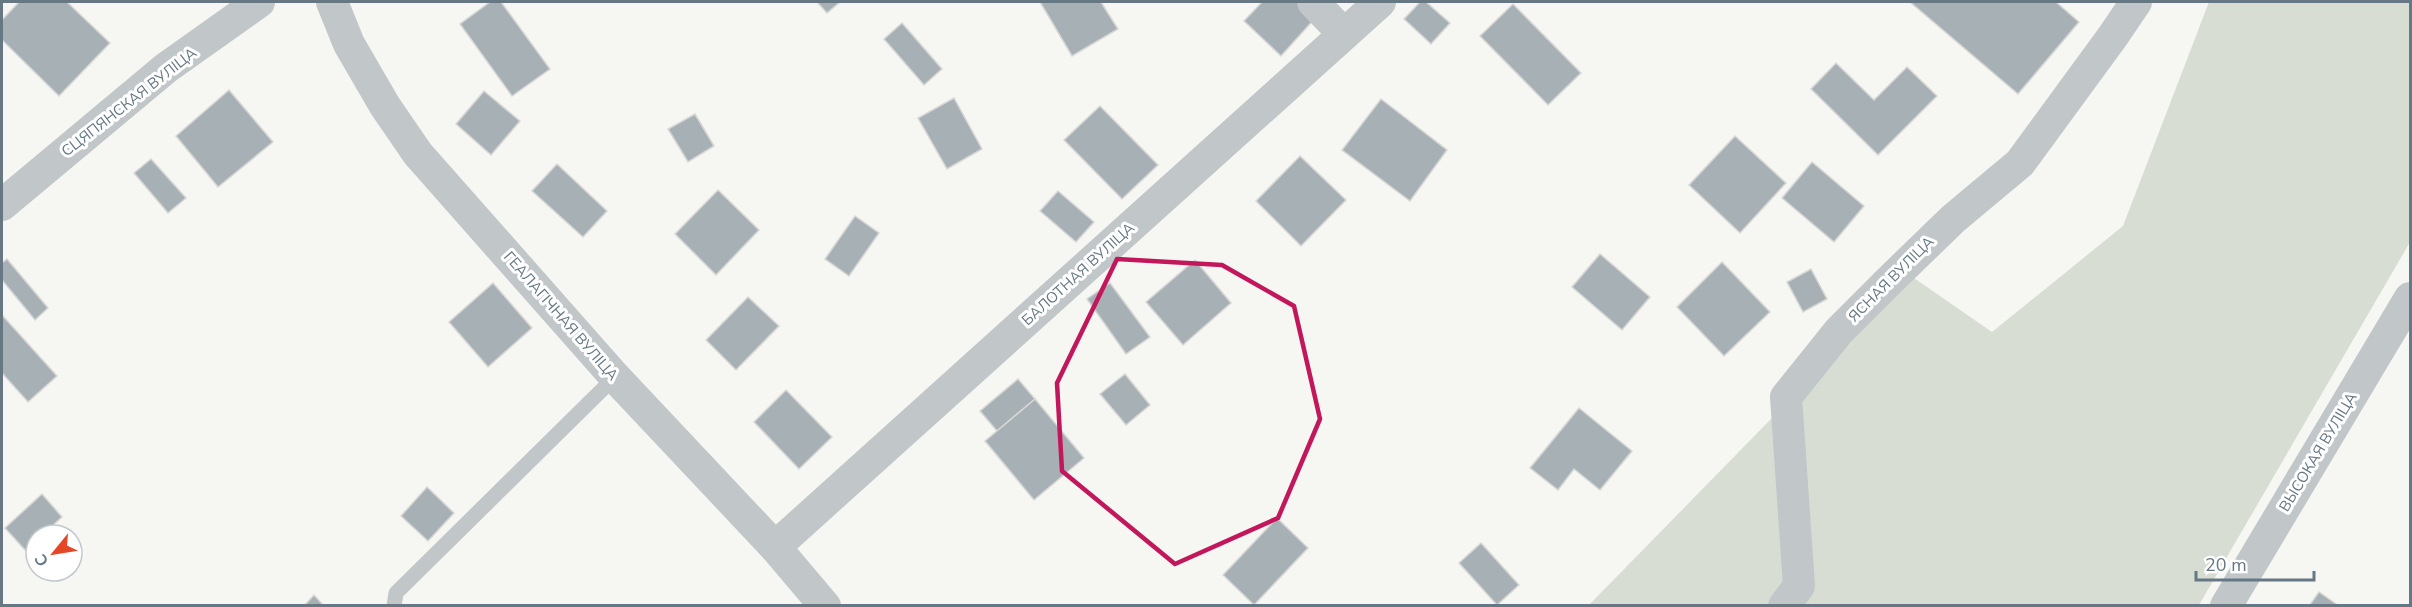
<svg xmlns="http://www.w3.org/2000/svg" width="2412" height="607" font-family="'Nunito Sans',sans-serif">
<style>
.green{fill:#d7ddd3}
.building{fill:#a7b1b5;stroke:#d7d7d5;stroke-width:1.5}
.lines{fill:none;stroke-linecap:round;stroke-linejoin:round}
.service{stroke:#c1c6c8;stroke-width:15}
.minor{stroke:#c1c6c8;stroke-width:32}
.marked{fill:none;stroke:#c2185b;stroke-width:4.5;stroke-linejoin:round}
.labels{text-anchor:middle;dominant-baseline:central;stroke-width:6;stroke-linejoin:round;paint-order:stroke}
.street-label{font-size:15px;fill:#657883;stroke:#fff}
</style>
<rect width="100%" height="100%" fill="#f6f6f2"/>
<path class="green" d="M2209 2H2410V242L2199 605 1588 606 1911 276 1992 332 2123 226Z"/>
<g class="building">
<path d="M19 2H67L110 43 59 96 2 40V20Z"/>
<path d="M490 2H501L550 69 512 96 460 24Z"/>
<path d="M817 2H840L827 13Z"/>
<path d="M1040 2H1101L1118 29 1072 56Z"/>
<path d="M1262 2H1304L1318 15 1281 56 1244 21Z"/>
<path d="M1420 2H1426L1450 23 1431 44 1404 19Z"/>
<path d="M1910 2H2056L2079 22 2018 94Z"/>
<path d="M1513 4 1581 73 1548 105 1480 36Z"/>
<path d="M902 23 942 69 924 85 884 39Z"/>
<path d="M1836 63 1874 100 1907 67 1937 96 1878 155 1811 89Z"/>
<path d="M229 90 273 142 218 187 176 136Z"/>
<path d="M484 91 520 121 491 155 456 124Z"/>
<path d="M954 98 982 149 947 169 918 118Z"/>
<path d="M1381 99 1447 150 1410 201 1342 150Z"/>
<path d="M1100 106 1158 165 1122 199 1064 140Z"/>
<path d="M695 114 714 146 688 162 668 129Z"/>
<path d="M1735 136 1786 183 1740 233 1689 185Z"/>
<path d="M1300 156 1346 200 1301 246 1256 201Z"/>
<path d="M151 159 186 198 168 213 134 173Z"/>
<path d="M1812 162 1864 206 1834 242 1782 198Z"/>
<path d="M557 164 607 211 583 237 532 191Z"/>
<path d="M718 190 759 230 716 275 675 234Z"/>
<path d="M1058 191 1094 222 1076 242 1040 211Z"/>
<path d="M855 216 879 233 849 276 825 259Z"/>
<path d="M1600 254 1650 297 1622 330 1572 287Z"/>
<path d="M7 259 48 308 35 320 2 280V263Z"/>
<path d="M1195 260 1231 303 1183 345 1146 302Z"/>
<path d="M1722 262 1770 312 1724 356 1677 307Z"/>
<path d="M1811 269 1827 299 1803 312 1787 282Z"/>
<path d="M493 283 532 328 488 367 449 322Z"/>
<path d="M1110 283 1150 337 1126 354 1087 299Z"/>
<path d="M748 297 779 326 736 370 706 340Z"/>
<path d="M2 315 57 376 28 402 2 373Z"/>
<path d="M1125 374 1150 405 1126 425 1100 394Z"/>
<path d="M1018 379 1035 399 997 431 980 411Z"/>
<path d="M786 390 832 437 799 469 754 422Z"/>
<path d="M1035 399 1084 458 1034 500 985 441Z"/>
<path d="M1579 408 1632 451 1600 490 1574 469 1558 490 1530 468Z"/>
<path d="M427 487 454 513 428 541 401 516Z"/>
<path d="M42 494 62 517 42 535H36V541L25 550 5 528Z"/>
<path d="M1277 518 1308 548 1254 605 1223 575Z"/>
<path d="M1481 543 1519 585 1497 605 1459 563Z"/>
<path d="M2319 592 2339 606H2309Z"/>
<path d="M314 595 324 606H304Z"/>
</g>
<g class="lines">
<path class="service" d="M394 606 396 593 615 377"/>
<g class="minor">
<path d="M332 2 349 44 385 106 418 154 615 377 775 547 825 606"/>
<path d="M1313 2 1344 34"/>
<path d="M2 205 166 68 259 2"/>
<path d="M775 547 1380 2"/>
<path d="M1784 606 1799 586 1786 397 1839 331 1888 282 1953 219 2020 163 2113 36 2136 2"/>
<path d="M2226 606 2410 298"/>
</g>
</g>
<path class="marked" d="M1117 259 1222 265 1294 306 1320 419 1278 518 1175 564 1062 471 1057 383Z"/>
<g class="labels">
<g class="street-label">
<text transform="translate(129 102) rotate(-38)">СЦЯПЯНСКАЯ ВУЛІЦА</text>
<text transform="translate(1078 274) rotate(-42)">БАЛОТНАЯ ВУЛІЦА</text>
<text transform="translate(1891 279) rotate(-45)">ЯСНАЯ ВУЛІЦА</text>
<text transform="translate(561 316) rotate(49)">ГЕАЛАГІЧНАЯ ВУЛІЦА</text>
<text transform="translate(2318 452) rotate(-59)">ВЫСОКАЯ ВУЛІЦА</text>
</g>
</g>
<rect width="2412" height="607" fill="none" stroke="#657883" stroke-width="6"/>
<g transform="translate(54 553) rotate(240)"><circle r="28" fill="#ffffff" stroke="#c1c9cd" stroke-width="1.5"/>
<path d="M0-4.5L10 22L0 15L-10 22Z" fill="#e34726"/>
<text y="-9" font-size="16" font-weight="bold" text-anchor="middle" fill="#657883">С</text>
</g>
<path d="M2196 571v9h118v-9" fill="none" stroke="#657883" stroke-width="3"/>
<text x="2205" y="571" font-size="18" fill="#657883" stroke="#ffffff" stroke-width="4.5" paint-order="stroke">20 m</text>
</svg>
